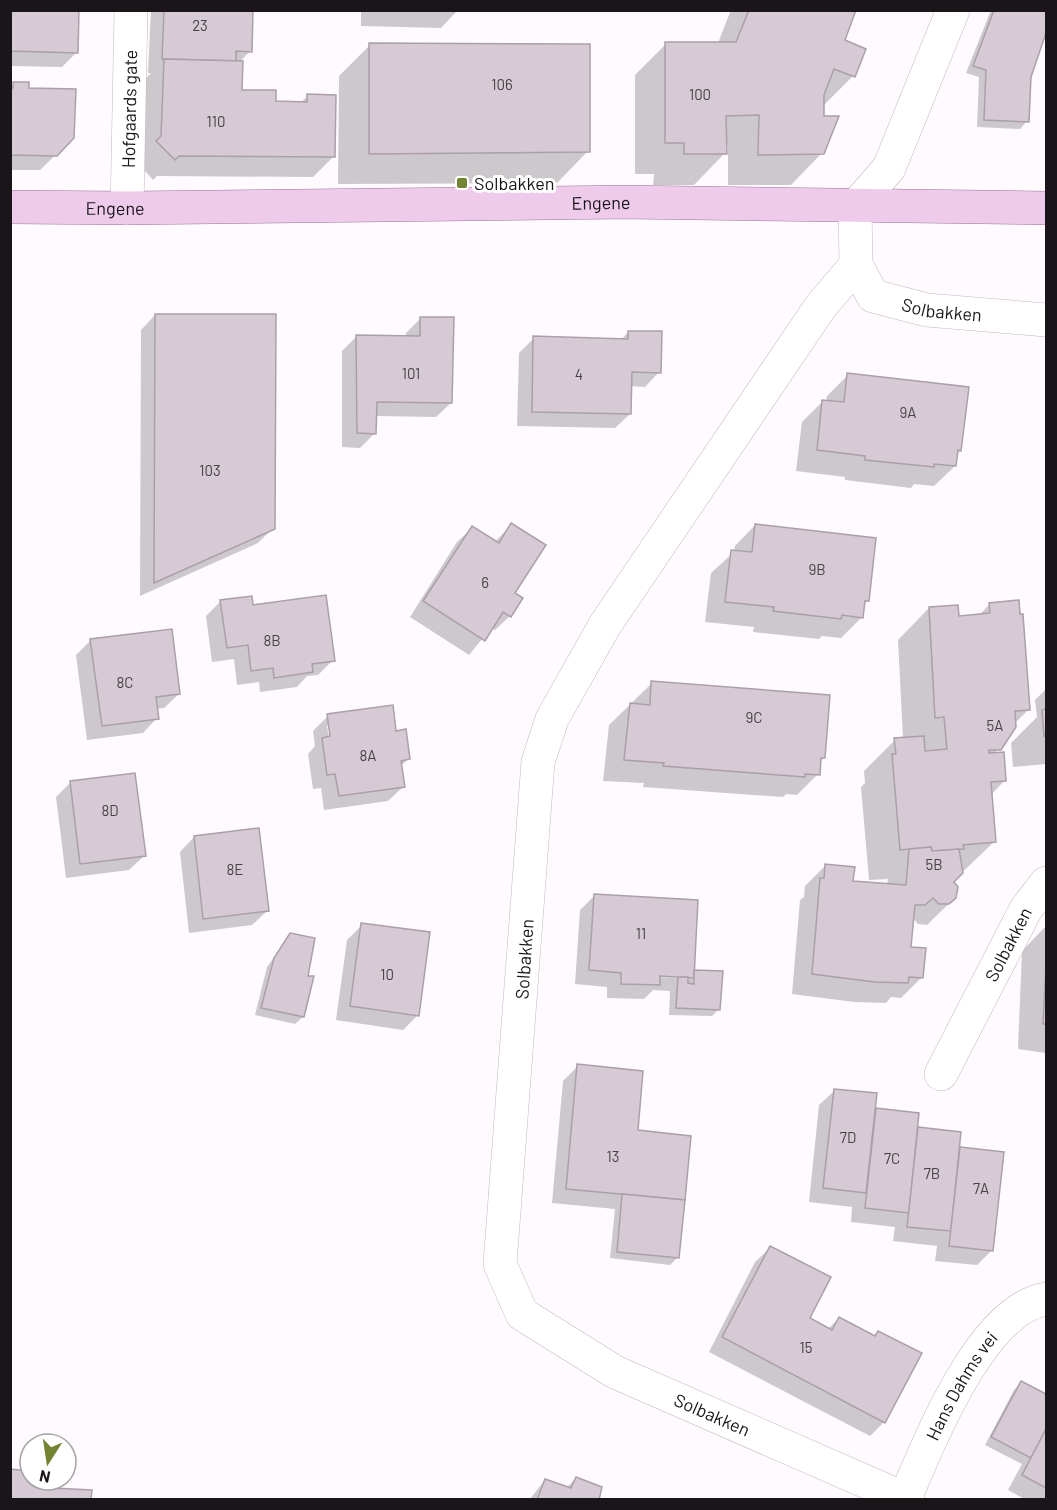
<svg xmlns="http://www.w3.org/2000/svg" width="1057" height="1510" font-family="Barlow,sans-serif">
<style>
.shadow{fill:#0003;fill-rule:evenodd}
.building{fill:#d6cad4;stroke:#aba0a9;stroke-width:1.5}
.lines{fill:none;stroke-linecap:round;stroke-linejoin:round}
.minor-casing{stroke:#c3b8c2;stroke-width:34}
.major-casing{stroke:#9c7598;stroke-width:34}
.minor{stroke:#fff;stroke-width:33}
.major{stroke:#eecbea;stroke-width:33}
.poi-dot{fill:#728434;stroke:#fff;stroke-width:2}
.labels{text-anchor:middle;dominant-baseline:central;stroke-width:6;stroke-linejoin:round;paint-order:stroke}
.number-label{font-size:15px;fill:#484248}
.street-label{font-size:18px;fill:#191519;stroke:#fff}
.poi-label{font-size:18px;fill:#191519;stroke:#fff;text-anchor:start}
</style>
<rect width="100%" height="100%" fill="#fffafe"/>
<g class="shadow">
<path d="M10 10 76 53 62 67 10 66Z"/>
<path d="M151 10H236L250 51 239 63 241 91 275 103H300L308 96 334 156 313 177 157 176 153 180 137 162 143 81 151 73H148Z"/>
<path d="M361 10H458L441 28 361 26Z"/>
<path d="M731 10H855L843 41 864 50 853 76 822 107V153L791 185H728V145L725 146V153L694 185H653L654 174H635V75L666 44 718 43Z"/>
<path d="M991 10H1046V29L1029 77 1027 121 1020 129 977 127 979 77 966 73Z"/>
<path d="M370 45 588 151 557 183 338 184 339 76Z"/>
<path d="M14 84 27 89 73 138 40 170H10V87Z"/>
<path d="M155 315 273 528 258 543 140 596 141 330Z"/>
<path d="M421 318 451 403 436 417 375 416V433L360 448 342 447V351L357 336 406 337V333Z"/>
<path d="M628 332 659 372 645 387 630 386V414L615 428 517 426 519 353 534 338 620 341Z"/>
<path d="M848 375 960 451 956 455 955 466 934 486 914 484 911 488 845 480V477L796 471 802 422 823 401H826L827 396Z"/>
<path d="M511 525 513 593 510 616 495 630 491 628 469 655 410 617 457 542 472 528 495 542Z"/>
<path d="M755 525 868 600 863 605 862 617 841 638 822 636 819 639 753 632 754 627 705 622 711 573 734 552 735 546Z"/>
<path d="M221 601 252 607 333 660 318 675 307 676 297 687 260 692 259 682 237 685 234 659 212 662 206 616Z"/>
<path d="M990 604 1029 709 1014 724 994 754 1004 781 991 795 994 842 952 882 955 898 933 919 927 925 918 924 913 918 910 948 922 977 901 998 891 997 886 1003 854 1002 792 994 800 900 804 897 805 886 826 865 852 882 887 885 888 879 869 880 861 787 865 783 864 771 895 740 903 739 898 640 929 608 958 617 978 616Z"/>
<path d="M91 640 179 694 164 708 156 709 157 718 143 733 87 740 76 655Z"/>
<path d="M652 683 824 758 819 762 818 774 797 795 786 794 783 797 643 787 644 783 603 781 609 725Z"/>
<path d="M1046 689V764L1013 767 1011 743 1037 717 1035 700Z"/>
<path d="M328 716 395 733 408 759 400 767 403 787 388 801 324 810 321 788 313 789 308 754 315 746 313 731ZM327 726H330V744Z"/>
<path d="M70 783 144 856 129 870 66 878 56 797Z"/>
<path d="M194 837 267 911 252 925 189 933 180 852Z"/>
<path d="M595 895 692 974 719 1009 712 1016 669 1015 670 991 653 990 644 999 607 998V987L575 984 580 910ZM653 974 681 975V978L653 977Z"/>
<path d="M362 925 418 1015 403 1030 336 1020 347 940Z"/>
<path d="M1046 926V1053L1018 1049 1022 951Z"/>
<path d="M291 934 306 977 303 1017 295 1024 255 1015 267 967Z"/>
<path d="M578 1066 636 1131 678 1257 670 1265 610 1258 615 1209 552 1203 563 1081Z"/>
<path d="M834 1091 874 1110 918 1115 916 1129 960 1133 958 1148 1002 1153 992 1250 977 1265 935 1261 937 1246 893 1241 895 1227 851 1222 852 1207 809 1202 819 1105Z"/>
<path d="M770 1248 808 1319 828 1329 839 1318 884 1422 870 1436 709 1352 755 1262Z"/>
<path d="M1021 1383 1046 1395V1500H1026L1008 1490 1022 1464 985 1445 1014 1390Z"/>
<path d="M576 1478 596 1500H529L545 1480 566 1488Z"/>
</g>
<g class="building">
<path d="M10 10H79L78 53 10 51Z"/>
<path d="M164 10 253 11 252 52 236 51V61L162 59Z"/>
<path d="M749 10H856L845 40 866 49 855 77 834 69 824 95V116H839L824 154 758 155 759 115 726 116 727 154H684V143H665V42H736Z"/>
<path d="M994 10H1046V33L1031 77 1029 122 984 120 986 70 973 66Z"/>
<path d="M369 43 590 44V152L369 154Z"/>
<path d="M164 59 243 61 242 90H276V101L307 102V94L336 95 335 157 179 156 175 160 156 141 161 136Z"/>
<path d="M13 82H29V88L76 89 74 138 57 156 10 155V88H13Z"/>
<path d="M155 314H276L275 529 154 583Z"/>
<path d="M420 317H454L452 403 377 402 376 434 357 433 356 335 420 336Z"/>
<path d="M628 331H662L661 373 632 372 631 414 532 412 533 336 628 339Z"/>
<path d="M847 373 969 387 961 451 958 450 956 466 934 464V467L865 460V456L817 450 822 400 844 402Z"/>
<path d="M511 523 546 545 515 593 523 598 511 617 503 612 485 641 423 601 472 526 499 543Z"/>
<path d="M755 524 876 538 869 601H865L863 618 842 615 841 619 773 611 774 607 725 602 731 550 752 552Z"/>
<path d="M326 595 335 661 312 664 313 672 274 678 273 668 251 671 248 645 227 648 220 600 252 596 253 605Z"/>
<path d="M1019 600 1020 614H1023L1030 710 1015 711 1016 727 1001 750H989V753L1004 752 1006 781 991 782 996 842 963 845 964 849 932 851 931 847 900 850 892 754H896L894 738 924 736 925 751 947 749 944 717 935 718 929 607 958 605 959 616 990 613 989 603Z"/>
<path d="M172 629 180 694 156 697 159 719 102 726 90 639Z"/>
<path d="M651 681 830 695 825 758H821L820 775 805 774V777L663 766 664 763 624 760 630 703 650 705Z"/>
<path d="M393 705 396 731 406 729 410 759 401 761 405 787 339 796 335 774 327 775 322 738 330 736 327 714Z"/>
<path d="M1046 709V736H1044L1042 710Z"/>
<path d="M135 773 146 856 80 864 70 781Z"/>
<path d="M259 828 269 911 203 919 194 836Z"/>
<path d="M931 847 932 851 959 849 963 873 954 882 958 887 956 898 949 904H939L933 898 925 905H915L911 947 926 948 923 978 909 977 908 983 875 982 812 974 820 878H824L825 864 855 867 853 881 906 885 909 849Z"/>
<path d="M594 894 698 900 694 978 660 976V985L621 984V973L589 970Z"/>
<path d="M361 923 430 932 419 1016 350 1006Z"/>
<path d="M290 933 315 938 308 976H314L304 1017 261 1008 274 958Z"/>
<path d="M1046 966V1024H1043Z"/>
<path d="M694 970 723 971 720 1010 676 1008 678 977H688V983L694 984Z"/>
<path d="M577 1064 643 1071 638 1130 691 1136 685 1200 566 1189Z"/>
<path d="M834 1089 877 1093 866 1193 823 1188Z"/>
<path d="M876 1108 919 1113 909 1213 865 1208Z"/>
<path d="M918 1127 961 1132 951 1231 907 1227Z"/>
<path d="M960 1147 1004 1152 993 1251 949 1246Z"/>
<path d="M622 1194 685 1200 679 1258 617 1252Z"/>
<path d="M770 1246 831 1277 810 1318 832 1330 839 1317 875 1336 878 1331 922 1353 885 1423 722 1337Z"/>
<path d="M1021 1381 1046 1394V1429L1031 1458 991 1437Z"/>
<path d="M1046 1429V1488L1022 1475Z"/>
<path d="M10 1469 30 1471V1480H53L52 1488 92 1490 91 1500H10Z"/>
<path d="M576 1477 602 1487 599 1500H537L545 1479 571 1488Z"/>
</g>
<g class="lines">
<defs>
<g id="minor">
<path id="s1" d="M953 10 889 168 855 207 856 265 873 296 927 310 1046 320"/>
<path id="s2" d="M127 208 131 10"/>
<path id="s3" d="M856 265 821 306 605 625 552 719 538 762 500 1264 522 1314 615 1372 908 1500"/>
<path id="s4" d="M941 1074 1026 909 1046 883"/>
<path id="s5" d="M905 1498C929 1443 981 1309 1046 1299"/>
</g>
<g id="major">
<path id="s6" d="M10 207 127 208 625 202 1046 208"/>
</g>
</defs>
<use href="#minor" class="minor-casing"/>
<use href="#major" class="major-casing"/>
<use href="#minor" class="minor"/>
<use href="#major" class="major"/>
</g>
<rect class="poi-dot" x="456" y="177" width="12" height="12" rx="3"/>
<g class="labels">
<g class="number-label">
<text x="200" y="25">23</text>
<text x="502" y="84">106</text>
<text x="700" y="94">100</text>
<text x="216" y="121">110</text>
<text x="411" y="373">101</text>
<text x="579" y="374">4</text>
<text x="908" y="412">9A</text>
<text x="210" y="470">103</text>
<text x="817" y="569">9B</text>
<text x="485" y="582">6</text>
<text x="272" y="640">8B</text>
<text x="125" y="682">8C</text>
<text x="754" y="717">9C</text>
<text x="995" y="725">5A</text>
<text x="368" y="755">8A</text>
<text x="110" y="810">8D</text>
<text x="934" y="864">5B</text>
<text x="235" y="869">8E</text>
<text x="641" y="933">11</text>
<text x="387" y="974">10</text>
<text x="848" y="1137">7D</text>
<text x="613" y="1156">13</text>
<text x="892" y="1158">7C</text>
<text x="932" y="1173">7B</text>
<text x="981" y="1188">7A</text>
<text x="806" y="1347">15</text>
</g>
<g class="street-label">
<text stroke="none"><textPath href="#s2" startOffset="99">Hofgaards gate</textPath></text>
<text stroke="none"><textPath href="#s6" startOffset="591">Engene</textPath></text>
<text stroke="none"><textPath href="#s6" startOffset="105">Engene</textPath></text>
<text stroke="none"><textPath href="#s1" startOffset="386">Solbakken</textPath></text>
<text stroke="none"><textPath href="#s4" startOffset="146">Solbakken</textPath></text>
<text transform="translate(524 959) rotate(-86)">Solbakken</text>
<text stroke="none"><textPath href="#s5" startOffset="126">Hans Dahms vei</textPath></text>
<text stroke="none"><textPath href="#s3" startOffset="1366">Solbakken</textPath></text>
</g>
<g class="poi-label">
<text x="474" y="183">Solbakken</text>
</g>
</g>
<rect width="1057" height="1510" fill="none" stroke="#191519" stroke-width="24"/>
<g transform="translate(48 1462) rotate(192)"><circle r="28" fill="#ffffff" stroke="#a3a1a3" stroke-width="1.5"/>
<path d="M0-4.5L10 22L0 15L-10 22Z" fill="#728434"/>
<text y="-9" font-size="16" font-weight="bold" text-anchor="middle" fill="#191519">N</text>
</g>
</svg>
